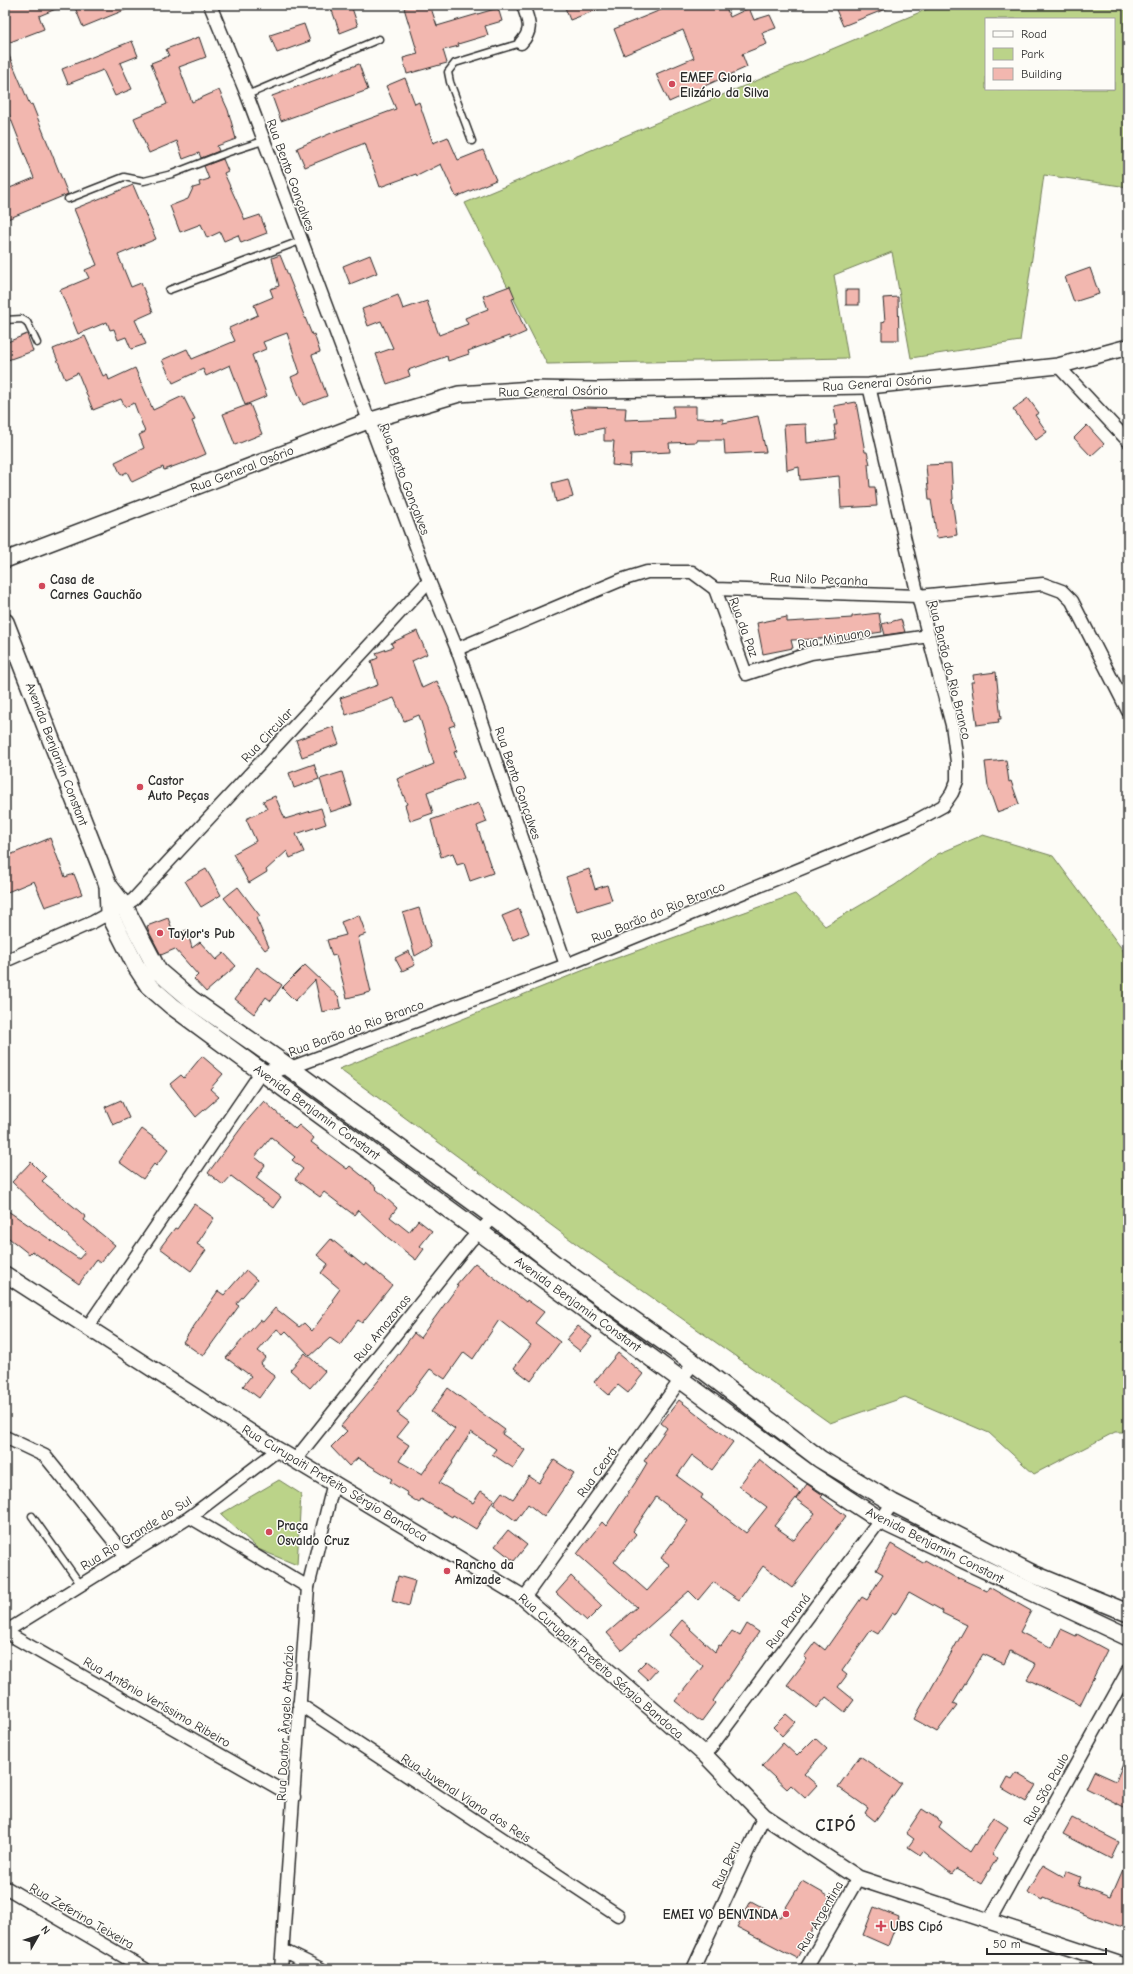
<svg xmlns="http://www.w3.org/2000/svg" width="1133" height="1974" font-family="'Comic Neue',sans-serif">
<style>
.green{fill:#bbd389;stroke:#737f5a;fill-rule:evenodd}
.building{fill:#f2b7af;stroke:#2b2b2b;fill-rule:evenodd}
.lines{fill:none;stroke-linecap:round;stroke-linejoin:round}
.service-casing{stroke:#2b2b2b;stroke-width:9}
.minor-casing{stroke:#2b2b2b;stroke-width:15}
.tertiary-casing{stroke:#2b2b2b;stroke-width:18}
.secondary-casing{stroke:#2b2b2b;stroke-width:20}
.service{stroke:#fdfcf7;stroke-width:6}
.minor{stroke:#fdfcf7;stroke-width:12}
.tertiary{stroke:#fdfcf7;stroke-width:15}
.secondary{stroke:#fdfcf7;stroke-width:17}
.poi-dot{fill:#d1495b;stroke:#fdfcf7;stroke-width:1.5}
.labels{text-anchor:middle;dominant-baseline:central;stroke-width:3;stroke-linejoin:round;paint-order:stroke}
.poi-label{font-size:13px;font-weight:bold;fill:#2b2b2b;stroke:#fdfcf7;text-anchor:start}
.street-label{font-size:13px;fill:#2b2b2b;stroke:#fdfcf7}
.district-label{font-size:17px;font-weight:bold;letter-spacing:1px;fill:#2b2b2b;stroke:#fdfcf7}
</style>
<rect width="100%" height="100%" fill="#fdfcf7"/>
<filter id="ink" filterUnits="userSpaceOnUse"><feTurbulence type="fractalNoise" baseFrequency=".025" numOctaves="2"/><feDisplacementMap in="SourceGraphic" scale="8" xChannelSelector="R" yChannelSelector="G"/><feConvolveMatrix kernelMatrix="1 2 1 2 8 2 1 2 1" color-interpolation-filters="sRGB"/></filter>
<g filter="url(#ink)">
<g class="green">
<path d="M937 5H1128V187L1044 175 1020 341 911 358 892 252 834 275 848 358 547 364 465 203ZM986 19H1114V89H986Z"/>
<path d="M983 835 1053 856 1128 957V1432H1115L1034 1474 989 1433 905 1397 830 1423 582 1248 339 1069 589 968 795 894 825 926 895 885 938 854Z"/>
<path d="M279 1480 301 1494 297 1565 258 1549 221 1514Z"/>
</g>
<g class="building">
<path d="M5 5H63V6L39 16 44 29 5 44Z"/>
<path d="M74 5H137L83 27Z"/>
<path d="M330 5H351L358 26 340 33Z"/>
<path d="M414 5H430L437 26 498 8 502 21 485 26 488 35 458 44 459 46 443 50 447 63 407 74 403 58 418 54 404 8Z"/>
<path d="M564 5H606L607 6 570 20Z"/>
<path d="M673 5H725L730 17 749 8 754 20 770 15 776 28 762 33 767 44 742 54 747 67 669 102 656 74 694 58 683 30 624 55 614 29Z"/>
<path d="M834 5H893V6L843 26Z"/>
<path d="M304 24 310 41 277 53 270 35Z"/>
<path d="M199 37 206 57 179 67 192 102 219 90 228 110 236 139 217 146 219 151 201 158 199 153 183 159 177 141 149 153 134 118 167 104 151 63 169 56 166 49Z"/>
<path d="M132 41 138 56 120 63 132 89 115 96 103 70 68 84 62 69Z"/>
<path d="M5 46 30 105 32 104 68 194 5 220V190L34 178 5 104Z"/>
<path d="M359 64 368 90 281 121 272 96Z"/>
<path d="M405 78 415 104 419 102 433 143 448 137 458 160 483 150 496 180 456 197 441 164 417 176 416 174 380 187 365 143 305 167 297 148 336 131 396 109 386 86Z"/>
<path d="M223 159 228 171 224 173 245 220 260 215 267 233 241 243 238 235 224 241 220 232 207 238 201 224 180 232 170 206 188 199 193 188 200 186 199 182 209 179 204 166Z"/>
<path d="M133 185 156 239 118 255 131 287 141 283 153 312 135 320 146 344 131 349 126 337 118 340 114 329 110 330 107 322 78 334 60 290 89 278 85 270 97 265 74 209Z"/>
<path d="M280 255 312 335 314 334 320 352 312 355 327 396 303 405 291 377 300 373 287 333 263 342 266 349 252 355 267 396 245 405 230 365 206 376 203 369 173 383 162 360 187 349 192 359 235 341 229 328 258 315 254 305 273 297 270 289 279 286 272 258Z"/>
<path d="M370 255 377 273 350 284 343 266Z"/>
<path d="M1090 268 1099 294 1074 302 1065 277Z"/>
<path d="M510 286 515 298 512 299 526 332 510 339 509 336 468 351 469 354 448 361 447 356 408 370 410 376 387 384 376 354 393 348 381 321 368 326 362 309 398 295 403 309 427 301 439 335 468 324 465 318 488 309 483 296Z"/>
<rect x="846" y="290" width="13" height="15"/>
<path d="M898 297 899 340H882V322L885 321 883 298Z"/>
<path d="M27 334 33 351 5 361V343Z"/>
<path d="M85 336 103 376 107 374 109 380 135 368 153 410 183 396 195 420 192 421 206 454 183 464V463L164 470 163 467 132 482 127 472 121 475 115 462 144 448 139 435 145 432 134 403 125 407 121 399 93 410 78 373 65 379 53 349Z"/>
<path d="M1028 398 1039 413 1035 415 1047 432 1036 440 1013 409Z"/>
<path d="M856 402 865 452H867L870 464H868L870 487H875L877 506 841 508 839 476 800 480 799 467 787 470 784 425 806 424 807 443 836 439 834 425H837L834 406Z"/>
<path d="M250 404 262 434 235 445 223 414Z"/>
<path d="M673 406H696V418L723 419V423L758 416 766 452 725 454 724 440H697V442L669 443 670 452 631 454 630 467 612 465 614 441H604V428L576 434 571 410 587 407 626 408 625 420 674 418Z"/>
<path d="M1087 425 1104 444 1091 456 1074 438Z"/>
<path d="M951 464 953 499H952L957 535 937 538 931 500H929L926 465Z"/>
<path d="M568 479 573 497 556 502 552 483Z"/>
<path d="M879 613 882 632 841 638 791 640 793 648 763 654 757 623 787 617V622L852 618V616Z"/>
<path d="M901 619 905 632 885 635 882 624Z"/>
<path d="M417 631 427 654 412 661 422 688 437 681 449 708 455 725 449 727 457 751 454 752 464 778 427 792 433 813 410 821 405 805 407 804 397 779 434 764 419 715 404 721 394 698 346 715 340 698 378 685 371 661 378 658 376 653 393 647 391 643Z"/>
<path d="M996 672 1001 719H998L999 722 977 725 971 682H974L973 675Z"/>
<path d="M333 727 339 744 302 757 296 740Z"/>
<path d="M1006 760 1009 782 1011 781 1019 804 997 812 988 786 985 762Z"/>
<path d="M314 764 319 779 294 788 289 773Z"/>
<path d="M342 772 352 805 330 812 320 779Z"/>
<path d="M275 796 285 819 321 808 326 824 296 834 304 852 290 858 287 851 266 870 267 872 249 883 233 854 256 841 246 819 267 809 263 801Z"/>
<path d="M479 803 487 822 477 826 493 873 470 881 464 863 457 865 453 853 441 857 431 820Z"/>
<path d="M50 838 65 877 74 874 82 894 45 907 34 881 5 893V857Z"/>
<path d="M206 869 221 895 201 907 185 881Z"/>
<path d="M589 869 595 889 607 885 612 900 577 911 566 877Z"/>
<path d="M238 887 260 916 256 918 269 947 265 950 224 898Z"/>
<path d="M419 908 431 947 415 956 403 913Z"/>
<path d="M519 909 529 933 513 940 502 916Z"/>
<path d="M359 915 366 934 358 937 371 992 347 998 336 955 332 956 327 940 346 935 341 922Z"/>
<path d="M168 918 174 934 187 930 192 948 200 942 216 960 224 953 236 966 206 992 194 979 198 975 175 949 161 955 149 932 147 926Z"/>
<path d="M409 951 415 965 402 971 395 958Z"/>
<path d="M305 965 339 997 341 1008 322 1012 315 980 295 1001 282 988Z"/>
<path d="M257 967 282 985 271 1001 266 997 254 1014 235 999Z"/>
<path d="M202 1056 223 1074 210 1089 219 1097 196 1117 170 1084 181 1075 184 1078Z"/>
<path d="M121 1100 129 1118 113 1125 105 1107Z"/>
<path d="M264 1101 295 1129 299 1125 314 1138 311 1142 347 1169 350 1166 376 1187 375 1188 397 1208 390 1217 409 1232 418 1220 432 1231 420 1246 424 1249 416 1260 386 1236 358 1210 354 1215 324 1192 320 1197 295 1179 303 1169 292 1160 295 1157 271 1137 255 1157 265 1165 256 1178 281 1197 273 1208 231 1176 223 1185 208 1173 244 1124Z"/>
<path d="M142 1129 169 1149 156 1166 154 1164 143 1179 119 1162Z"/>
<path d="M31 1162 46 1177 42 1181 73 1206 86 1217 84 1220 115 1245 100 1263 96 1260 79 1284 32 1251 29 1254 5 1235V1209L79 1259 85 1252 12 1182Z"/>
<path d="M194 1204 214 1218 197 1244 206 1250 191 1271 160 1248 175 1228 177 1229Z"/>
<path d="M331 1239 364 1266 366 1263 392 1285 362 1323 358 1320 340 1345 330 1338 310 1356 286 1331 283 1334 277 1329 258 1351 266 1357 260 1364 275 1376 259 1398 243 1386 251 1376 226 1358 260 1320 263 1322 275 1308 299 1327 304 1323 312 1331 334 1301 332 1300 340 1289 321 1273 328 1264 317 1255Z"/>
<path d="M475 1263 526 1302 527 1300 544 1312 535 1323 560 1342 531 1381 514 1368 531 1345 499 1320 473 1359 464 1352 445 1379 430 1369 397 1413 409 1422 397 1437 409 1445 399 1461 422 1474 455 1429 431 1412 448 1388 505 1430 502 1434 525 1450 513 1468 492 1454 496 1449 471 1432 452 1462 453 1463 439 1483 473 1503 481 1491 494 1499 476 1529 453 1515 452 1517 421 1499 419 1503 407 1495 408 1493 390 1482 392 1479 358 1458 349 1466 331 1447 347 1431 341 1426 383 1375 414 1333 420 1338 458 1286 456 1285Z"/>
<path d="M246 1270 257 1280 236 1304 239 1306 203 1356 183 1342 218 1291 224 1295Z"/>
<path d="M578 1326 592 1337 580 1351 566 1340Z"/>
<path d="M305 1353 325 1371 310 1388 290 1370Z"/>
<path d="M618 1353 643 1374 628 1393 618 1385 609 1395 594 1382Z"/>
<path d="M679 1400 733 1442 712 1470 692 1455 677 1476 703 1495 701 1498 746 1533 767 1507 739 1486 759 1459 800 1493 774 1526 794 1540 815 1513 796 1499 807 1484 823 1495 821 1497 846 1516 792 1588 763 1566 739 1600 713 1582 698 1600 689 1591 622 1650 607 1633 637 1607 577 1554 602 1522 606 1526 635 1483 647 1463 644 1461 667 1428 661 1423ZM656 1497 688 1521 661 1558 670 1565 647 1591 614 1562 636 1534 633 1531Z"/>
<path d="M554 1460 574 1473 544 1517 528 1504 516 1521 493 1504 502 1492 513 1499 529 1476 539 1483Z"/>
<path d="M508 1530 527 1545 514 1561 495 1546Z"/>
<path d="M891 1544 923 1563 925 1560 958 1579 959 1578 987 1591 989 1587 1031 1611 1020 1632 1052 1648 1061 1629 1076 1636 1077 1634 1107 1650 1080 1705 1027 1679 1036 1664 1010 1651 1004 1664 983 1654 953 1704 957 1706 937 1732 914 1719 967 1625 942 1613 943 1611 909 1592 895 1615 892 1613 878 1634 871 1630 842 1671 847 1675 838 1687 854 1700 845 1712 826 1697 817 1708 787 1685 807 1659 804 1657 815 1642 825 1650 862 1597 867 1600 883 1574 876 1570Z"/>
<path d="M398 1576 415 1581 409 1606 392 1601Z"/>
<path d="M571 1576 602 1606 587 1621 556 1593Z"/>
<path d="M682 1620 691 1628 690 1629 715 1652 719 1645 721 1646 732 1631 740 1636 747 1624 759 1632 713 1701 715 1703 701 1722 675 1701 703 1666 669 1635Z"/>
<path d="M646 1661 657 1670 648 1680 637 1670Z"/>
<path d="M786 1714 795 1722 782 1736 773 1727Z"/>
<path d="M815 1738 827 1749 804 1774 817 1785 805 1798 791 1785 787 1789 762 1766 783 1743 797 1756Z"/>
<path d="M1128 1752V1809L1086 1788 1094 1771 1116 1781Z"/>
<path d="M860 1756 899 1783H902L875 1821 865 1813 868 1808 838 1787Z"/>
<path d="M1016 1773 1036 1785 1026 1802 1002 1788 1008 1777 1012 1779Z"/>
<path d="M922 1809 942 1822 939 1827 970 1852 975 1844 976 1845 993 1817 1008 1827 992 1854 997 1858 981 1884 956 1869 952 1874 923 1851 920 1855 908 1847 914 1839 906 1833Z"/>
<path d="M1072 1818 1119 1842 1111 1859 1063 1834Z"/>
<path d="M1128 1858V1929L1096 1918V1919L1043 1898 1042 1900 1027 1892 1043 1865 1064 1877 1066 1871 1081 1877 1078 1885 1111 1897Z"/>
<path d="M802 1881 830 1897 797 1958 737 1927 751 1901 780 1917Z"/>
<path d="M874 1907 899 1917 888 1946 863 1935Z"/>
</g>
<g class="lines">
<defs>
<g id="service">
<path d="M247 95 379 39"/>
<path d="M472 141 450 82 448 72 455 63 521 43"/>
<path d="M68 199 124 177 144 181 172 174 226 153 263 141"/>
<path d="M169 290 300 241"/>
<path d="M5 320 22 319 27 322 37 343"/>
<path d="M32 1516 81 1585"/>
</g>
<g id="minor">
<path d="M210 5 247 95 429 581 457 649 566 965"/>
<path d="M521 43C534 29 528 21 523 5"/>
<path d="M1058 366 1128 441"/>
<path d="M715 589 746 674 811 653 929 636"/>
<path d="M457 649 621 580 647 572H692L715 589 918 596 1043 584 1062 591 1072 601 1128 711"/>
<path d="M5 961 93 922 133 900 429 581"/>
<path d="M87 1328 262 1071 290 1068 566 965 910 824 943 806 952 793 957 781V762L952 725 918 596 869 386"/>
<path d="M5 1437 45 1456 126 1556"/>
<path d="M295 1460 470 1241 494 1217"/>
<path d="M190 1517 308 1587"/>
<path d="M524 1598 681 1379 694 1363"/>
<path d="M5 1632 294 1797"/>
<path d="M5 1632 190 1517 278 1450"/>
<path d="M299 1704 618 1915"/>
<path d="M705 1755 893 1503"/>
<path d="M5 1887 145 1969"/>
<path d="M989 1921 1128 1671"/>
<path d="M284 1951 321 1969"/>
<path d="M281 1969 308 1587 334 1482"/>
<path d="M693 1969 764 1816"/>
<path d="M806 1969 858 1878"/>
</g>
<g id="tertiary">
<path d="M5 560 368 421 459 394 532 389 596 390 869 386 1058 366 1128 347"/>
<path d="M5 1274 278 1450 524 1598 705 1755 764 1816 858 1878 1128 1967"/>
</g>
<g id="secondary">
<path d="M5 622 108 885 124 906 158 971 192 1000 290 1068 494 1217 557 1266 694 1363 820 1459 893 1503 1033 1574 1128 1613"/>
<path d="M108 885 109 913 136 966 149 986 172 1006 808 1473 880 1520 1128 1637"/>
</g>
</defs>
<use href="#service" class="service-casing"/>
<use href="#minor" class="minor-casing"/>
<use href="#tertiary" class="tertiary-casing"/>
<use href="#secondary" class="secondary-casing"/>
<use href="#service" class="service"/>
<use href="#minor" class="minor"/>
<use href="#tertiary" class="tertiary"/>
<use href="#secondary" class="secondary"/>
</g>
</g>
<g class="poi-dot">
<circle cx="672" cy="84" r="4"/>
<circle cx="42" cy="586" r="4"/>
<circle cx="140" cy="787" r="4"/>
<circle cx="160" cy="933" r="4"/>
<circle cx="269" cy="1532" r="4"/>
<circle cx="447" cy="1571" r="4"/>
<circle cx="786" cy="1914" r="4"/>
<path d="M879 1920h4v4h4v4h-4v4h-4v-4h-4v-4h4z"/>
</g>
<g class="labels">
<g class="poi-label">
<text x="680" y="77">EMEF Gloria<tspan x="680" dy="15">Elizário da Silva</tspan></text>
<text x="50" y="579">Casa de<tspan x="50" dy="15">Carnes Gauchão</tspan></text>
<text x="148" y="780">Castor<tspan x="148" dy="15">Auto Peças</tspan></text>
<text x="168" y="933">Taylor's Pub</text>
<text x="277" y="1525">Praça<tspan x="277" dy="15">Osvaldo Cruz</tspan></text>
<text x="455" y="1564">Rancho da<tspan x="455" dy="15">Amizade</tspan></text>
<text x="778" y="1914" text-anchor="end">EMEI VO BENVINDA</text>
<text x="890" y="1926">UBS Cipó</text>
</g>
<g class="street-label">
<text transform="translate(291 175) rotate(70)">Rua Bento Gonçalves</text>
<text transform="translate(877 383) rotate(-4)">Rua General Osório</text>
<text transform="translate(553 391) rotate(-1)">Rua General Osório</text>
<text transform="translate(242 469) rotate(-21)">Rua General Osório</text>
<text transform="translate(405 479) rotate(69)">Rua Bento Gonçalves</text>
<text transform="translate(819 579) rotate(2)">Rua Nilo Peçanha</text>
<text transform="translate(744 627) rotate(70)">Rua da Paz</text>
<text transform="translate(834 638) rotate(-10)">Rua Minuano</text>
<text transform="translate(950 670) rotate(76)">Rua Barão do Rio Branco</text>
<text transform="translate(267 735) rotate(-47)">Rua Circular</text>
<text transform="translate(57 754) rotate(69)">Avenida Benjamin Constant</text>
<text transform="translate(518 783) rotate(71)">Rua Bento Gonçalves</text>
<text transform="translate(658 912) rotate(-22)">Rua Barão do Rio Branco</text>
<text transform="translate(356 1028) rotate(-20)">Rua Barão do Rio Branco</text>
<text transform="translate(317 1112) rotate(36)">Avenida Benjamin Constant</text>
<text transform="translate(578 1304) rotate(36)">Avenida Benjamin Constant</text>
<text transform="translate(382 1328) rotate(-51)">Rua Amazonas</text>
<text transform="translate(597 1472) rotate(-54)">Rua Ceará</text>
<text transform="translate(335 1483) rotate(31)">Rua Curupaiti Prefeito Sérgio Bandoca</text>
<text transform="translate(136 1533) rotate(-32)">Rua Rio Grande do Sul</text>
<text transform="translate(935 1545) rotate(27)">Avenida Benjamin Constant</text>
<text transform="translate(788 1621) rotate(-53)">Rua Paraná</text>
<text transform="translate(601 1666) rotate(41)">Rua Curupaiti Prefeito Sérgio Bandoca</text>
<text transform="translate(157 1702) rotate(30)">Rua Antônio Veríssimo Ribeiro</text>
<text transform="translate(285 1723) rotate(-87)">Rua Doutor Ângelo Atanázio</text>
<text transform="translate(1046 1789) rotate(-61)">Rua São Paulo</text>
<text transform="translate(466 1798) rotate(33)">Rua Juvenal Viana dos Reis</text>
<text transform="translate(726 1865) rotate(-65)">Rua Peru</text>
<text transform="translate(82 1916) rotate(30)">Rua Zeferino Teixeira</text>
<text transform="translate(820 1916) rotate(-60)">Rua Argentina</text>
</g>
<g class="district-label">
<text x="836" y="1825">CIPÓ</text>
</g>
</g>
<rect width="1133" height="1974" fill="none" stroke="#fdfcf7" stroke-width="20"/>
<rect x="10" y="10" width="1113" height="1954" fill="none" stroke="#2b2b2b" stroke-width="1.5" filter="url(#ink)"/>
<rect x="985" y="18" width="130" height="72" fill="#fdfcf7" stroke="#a9a8a5"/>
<rect x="993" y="31" width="20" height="6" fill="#fdfcf7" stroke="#a9a8a5"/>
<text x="1021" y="38" font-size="12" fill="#2b2b2b">Road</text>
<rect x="993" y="48" width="20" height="12" fill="#bbd389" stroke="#a9a8a5"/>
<text x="1021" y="58" font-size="12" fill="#2b2b2b">Park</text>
<rect x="993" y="68" width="20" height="12" fill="#f2b7af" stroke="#a9a8a5"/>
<text x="1021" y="78" font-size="12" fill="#2b2b2b">Building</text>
<g transform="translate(38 1936) rotate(51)" stroke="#fdfcf7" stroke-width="3" paint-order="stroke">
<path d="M0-3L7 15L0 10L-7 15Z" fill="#2b2b2b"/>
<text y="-6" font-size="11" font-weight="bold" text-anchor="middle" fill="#2b2b2b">N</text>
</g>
<path d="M987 1948v6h119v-6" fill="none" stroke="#2b2b2b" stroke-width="2"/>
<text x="993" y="1948" font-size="12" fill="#2b2b2b" stroke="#fdfcf7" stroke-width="3" paint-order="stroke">50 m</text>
</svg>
